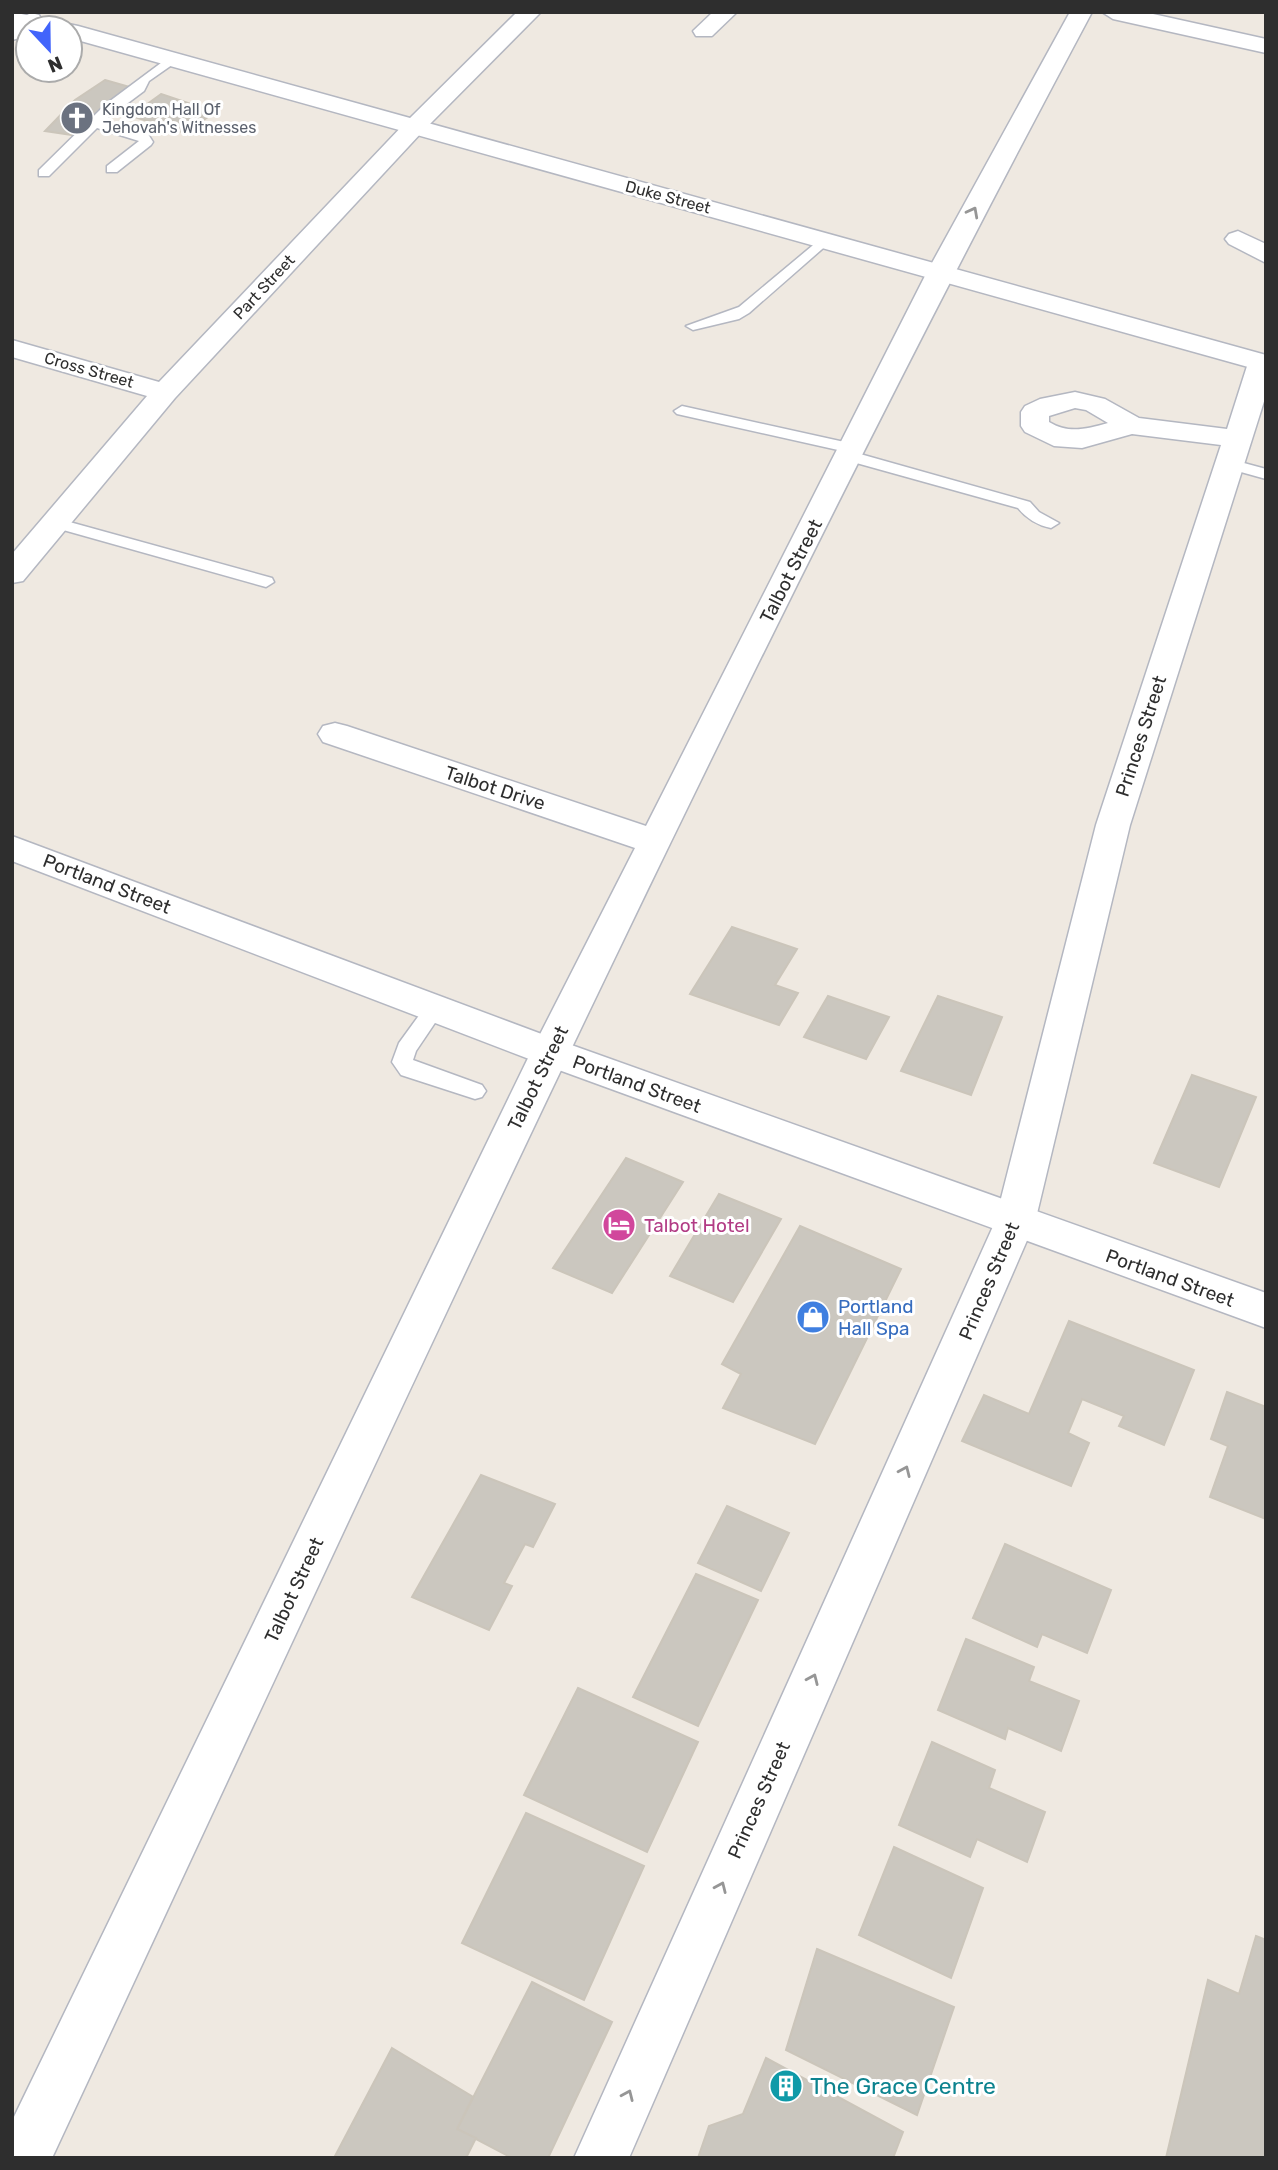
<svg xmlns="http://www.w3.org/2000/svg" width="1278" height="2170" font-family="Rubik,sans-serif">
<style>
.building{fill:#cbc7bf;stroke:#cbc5ba;stroke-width:2}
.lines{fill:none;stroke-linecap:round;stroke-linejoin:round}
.lane-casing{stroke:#b4b7c1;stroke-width:3}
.street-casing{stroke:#b4b7c1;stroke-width:3}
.secondary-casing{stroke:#b4b7c1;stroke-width:3}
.lane{fill:#fff;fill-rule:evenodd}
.street{fill:#fff;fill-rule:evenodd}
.secondary{fill:#fff;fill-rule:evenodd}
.oneway{stroke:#969696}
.labels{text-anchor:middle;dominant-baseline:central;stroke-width:6;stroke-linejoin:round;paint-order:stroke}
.far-worship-label{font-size:16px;fill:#5b616d;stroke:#fff;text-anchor:start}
.far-street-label{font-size:16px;fill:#2e2e2e;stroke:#fff}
.street-label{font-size:19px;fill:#2e2e2e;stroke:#fff}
.hotel-label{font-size:19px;fill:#b23c85;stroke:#fff;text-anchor:start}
.shop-label{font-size:19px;fill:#366cbe;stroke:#fff;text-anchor:start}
.near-culture-label{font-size:23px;fill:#0d838f;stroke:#fff;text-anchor:start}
</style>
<rect width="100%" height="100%" fill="#efe9e1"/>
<g class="building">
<path d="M105 80 133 88 78 136 45 131 75 100Z"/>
<path d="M161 94 215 112 185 133 131 116Z"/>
<path d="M732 927 797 949 775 985 798 993 779 1025 690 994Z"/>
<path d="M828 996 889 1017 866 1059 804 1037Z"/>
<path d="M938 996 1002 1017 971 1095 901 1071Z"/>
<path d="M1192 1075 1256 1097 1219 1187 1154 1163Z"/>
<path d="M626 1158 683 1182 612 1293 553 1268Z"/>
<path d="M719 1194 781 1219 733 1302 670 1276Z"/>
<path d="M800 1226 901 1269 815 1444 723 1408 741 1374 722 1364Z"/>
<path d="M1069 1321 1194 1370 1164 1445 1119 1426 1124 1416 1082 1399 1068 1433 1089 1443 1071 1486 962 1441 984 1395 1029 1414Z"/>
<path d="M1227 1392 1266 1407V1519L1210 1497 1228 1446 1211 1439Z"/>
<path d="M481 1475 555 1504 533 1547 525 1544 504 1583 512 1586 489 1630 412 1597Z"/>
<path d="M727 1506 789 1533 761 1591 698 1563Z"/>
<path d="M1005 1544 1111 1590 1087 1653 1042 1634 1037 1647 973 1618Z"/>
<path d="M696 1574 758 1600 698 1726 633 1697Z"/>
<path d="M966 1639 1034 1667 1029 1681 1079 1701 1061 1751 1008 1728 1005 1739 938 1710Z"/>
<path d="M578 1688 698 1742 647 1852 524 1795Z"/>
<path d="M932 1742 995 1770 989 1788 1045 1812 1027 1862 977 1839 970 1857 899 1825Z"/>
<path d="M526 1813 644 1866 584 2000 462 1943Z"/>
<path d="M894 1847 983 1888 951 1978 859 1935Z"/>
<path d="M1256 1936 1266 1940V2158H1166L1208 1980 1239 1994Z"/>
<path d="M817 1949 954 2007 917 2115 786 2050Z"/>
<path d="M532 1982 612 2022 548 2158H512L457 2129Z"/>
<path d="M392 2048 473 2097 457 2129 476 2138 466 2158H334Z"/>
<path d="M766 2058 903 2132 893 2158H698L709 2126 743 2114Z"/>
</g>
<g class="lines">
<defs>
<g id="lane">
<path d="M169 57 179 60 149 81 144 91 104 121 148 134 153 142 151 145 117 172H107V166L139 141 97 128 49 176H39V170L106 104Z"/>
<path d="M824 236 829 237V243L749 313 739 319 693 330 686 326 739 307Z"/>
<path d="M682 406 858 445 860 448 853 452 1030 502 1039 512 1059 523 1051 528C1037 525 1027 519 1018 508L842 459 840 456 847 452 677 414 674 411Z"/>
<path d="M1229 459 1266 469V479L1223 467 1221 464Z"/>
<path d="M55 518 272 578 274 582 266 587 49 526 47 523Z"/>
<path d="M435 1000 442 1003 445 1008 416 1051 413 1060 482 1085 486 1091 482 1097 475 1099 401 1075 392 1062 399 1043 428 1003Z"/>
</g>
<g id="street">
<path d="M517 12H541L422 132 175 398 23 581 12 583V554L147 396 12 357V340L159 382 406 122Z"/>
<path d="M713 12H737L712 36H696L693 31Z"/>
<path d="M1070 12H1092C717 713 388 1438 52 2158H12V2121L531 1052 635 848 323 742 318 734 323 726 335 723 347 726 646 826 927 272Z"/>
<path d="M1102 12H1144L1266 39V53L1113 19Z"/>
<path d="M31 13 39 15 42 20 34 28H28V32L20 38 12 40V23Z"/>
<path d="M1238 231 1266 244V263L1229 244 1225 239 1229 234Z"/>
<path d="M1262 355 1266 356V395L1130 825 1035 1222 629 2158H574L995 1222 1096 825 1221 445 1132 434 1082 448 1054 446 1025 432 1021 426V412L1025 406 1040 399 1075 392 1105 399 1139 418 1227 429 1248 363 1252 357ZM1075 408 1086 410 1108 423C1086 429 1069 434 1049 422V416Z"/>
</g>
<g id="secondary">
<path d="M12 12 78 26 1266 355V372L70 38V28H32L12 23Z"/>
<path d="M12 836 563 1042 1266 1293V1328L537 1062 12 861Z"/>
</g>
</defs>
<use href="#lane" class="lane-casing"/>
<use href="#street" class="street-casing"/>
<use href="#secondary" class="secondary-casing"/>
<use href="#lane" class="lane"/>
<use href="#street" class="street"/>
<use href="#secondary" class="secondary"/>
</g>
<defs><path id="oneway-chevron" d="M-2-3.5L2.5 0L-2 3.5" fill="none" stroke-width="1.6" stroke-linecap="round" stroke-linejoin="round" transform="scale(1.75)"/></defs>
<g class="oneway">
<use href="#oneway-chevron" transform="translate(973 212) rotate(-62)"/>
<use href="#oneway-chevron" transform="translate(905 1471) rotate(-66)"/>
<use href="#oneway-chevron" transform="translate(813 1679) rotate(-66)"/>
<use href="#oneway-chevron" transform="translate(721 1887) rotate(-66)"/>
<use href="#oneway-chevron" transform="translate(628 2095) rotate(-66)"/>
</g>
<defs>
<symbol id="church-disc" viewBox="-11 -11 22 22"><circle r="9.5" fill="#6b7280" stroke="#fff"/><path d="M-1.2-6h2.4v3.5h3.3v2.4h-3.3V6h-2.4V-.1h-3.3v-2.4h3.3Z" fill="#fff"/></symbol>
<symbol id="hotel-disc" viewBox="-11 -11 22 22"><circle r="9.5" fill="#d1479c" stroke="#fff"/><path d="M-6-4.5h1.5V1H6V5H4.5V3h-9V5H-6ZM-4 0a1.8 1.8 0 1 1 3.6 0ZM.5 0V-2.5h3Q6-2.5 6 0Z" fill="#fff"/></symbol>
<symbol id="shop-disc" viewBox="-11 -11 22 22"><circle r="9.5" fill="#3f7fe0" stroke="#fff"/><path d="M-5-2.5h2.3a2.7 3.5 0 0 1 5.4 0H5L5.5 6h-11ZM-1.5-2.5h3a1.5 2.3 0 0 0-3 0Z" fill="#fff"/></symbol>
<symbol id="building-disc" viewBox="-11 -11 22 22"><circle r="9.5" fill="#0f9aa8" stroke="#fff"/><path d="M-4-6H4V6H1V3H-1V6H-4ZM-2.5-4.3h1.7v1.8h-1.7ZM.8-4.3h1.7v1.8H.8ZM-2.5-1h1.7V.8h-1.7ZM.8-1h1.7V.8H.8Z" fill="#fff"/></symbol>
</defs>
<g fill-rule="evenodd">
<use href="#church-disc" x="58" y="99" width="38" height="38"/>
<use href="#hotel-disc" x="600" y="1206" width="38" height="38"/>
<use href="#shop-disc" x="794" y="1298" width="38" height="38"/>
<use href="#building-disc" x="767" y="2067" width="38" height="38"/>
</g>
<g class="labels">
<g class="far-worship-label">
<text x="102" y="109">Kingdom Hall Of<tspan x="102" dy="18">Jehovah's Witnesses</tspan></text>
</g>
<g class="far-street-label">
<text transform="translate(668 197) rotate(15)">Duke Street</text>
<text transform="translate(264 287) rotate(-47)">Part Street</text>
<text transform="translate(89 370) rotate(16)">Cross Street</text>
</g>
<g class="street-label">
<text transform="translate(791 571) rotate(-63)">Talbot Street</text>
<text transform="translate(1141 736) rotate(-72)">Princes Street</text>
<text transform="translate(495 788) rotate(18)">Talbot Drive</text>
<text transform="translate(107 884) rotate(21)">Portland Street</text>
<text transform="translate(538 1078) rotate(-64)">Talbot Street</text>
<text transform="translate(637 1084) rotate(20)">Portland Street</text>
<text transform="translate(1170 1278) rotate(20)">Portland Street</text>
<text transform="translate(989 1281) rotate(-67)">Princes Street</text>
<text transform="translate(294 1590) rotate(-65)">Talbot Street</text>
<text transform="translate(759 1800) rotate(-66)">Princes Street</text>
</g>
<g class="hotel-label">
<text x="644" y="1225">Talbot Hotel</text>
</g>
<g class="shop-label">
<text x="838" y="1306">Portland<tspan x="838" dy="22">Hall Spa</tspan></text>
</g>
<g class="near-culture-label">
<text x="810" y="2086">The Grace Centre</text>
</g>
</g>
<rect width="1278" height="2170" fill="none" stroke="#2e2e2e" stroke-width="28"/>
<g transform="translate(49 49) rotate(158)"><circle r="33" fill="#ffffff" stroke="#ababab" stroke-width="2"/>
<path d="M0-5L12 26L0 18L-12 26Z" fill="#4264fb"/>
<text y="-10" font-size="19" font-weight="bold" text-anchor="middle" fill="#2e2e2e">N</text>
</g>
</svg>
